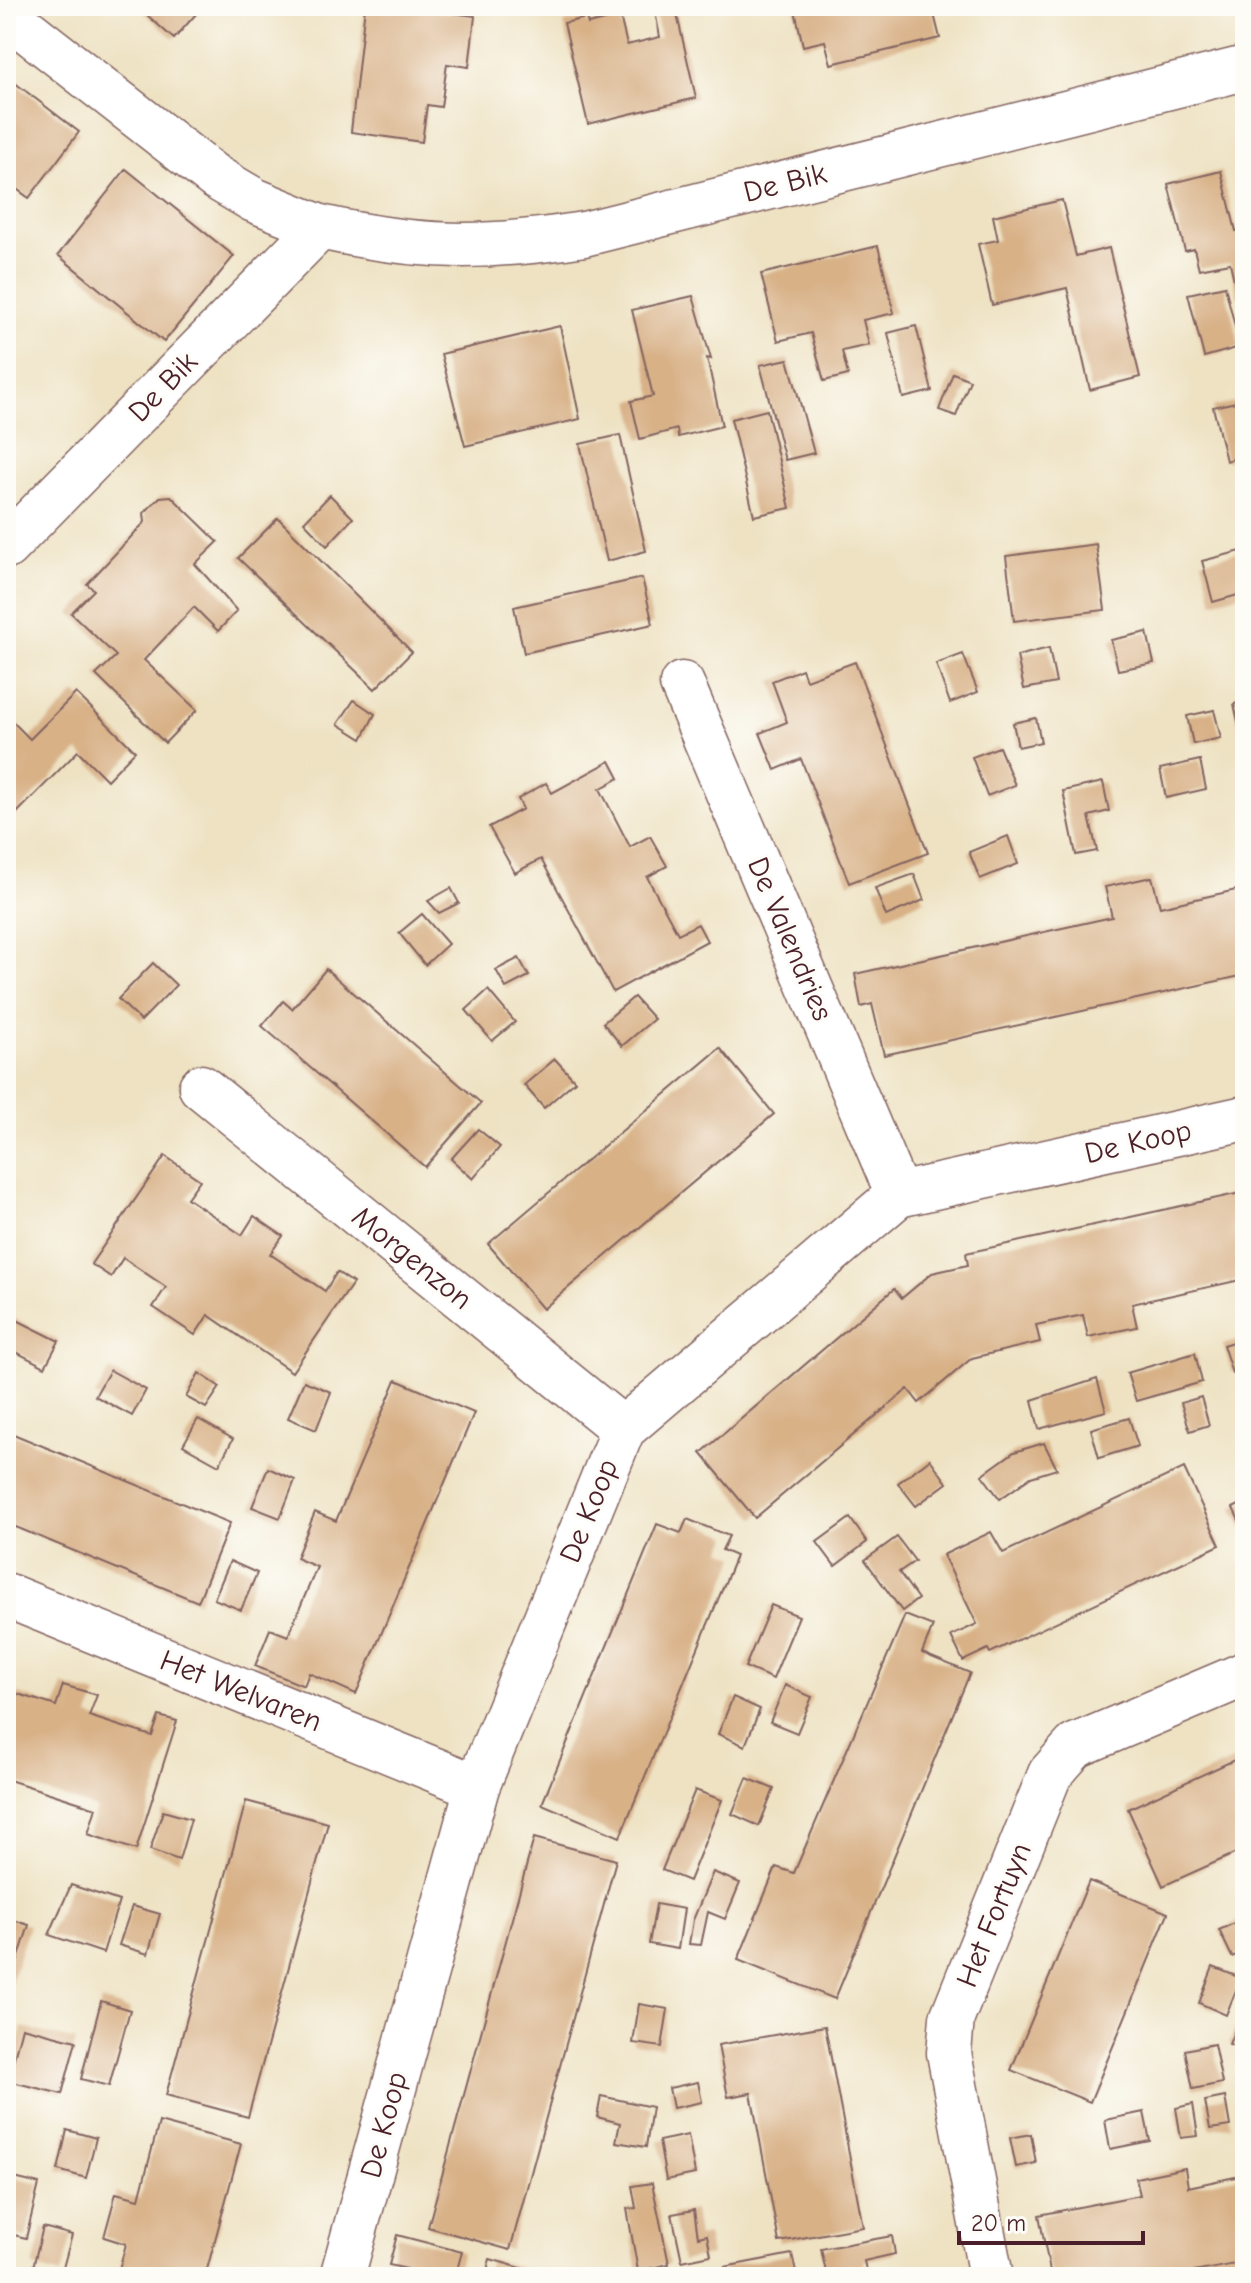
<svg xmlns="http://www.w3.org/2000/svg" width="1251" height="2283" font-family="'Comic Neue',sans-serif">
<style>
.building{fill:#d8b187}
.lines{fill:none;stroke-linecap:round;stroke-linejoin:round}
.minor-casing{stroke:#836360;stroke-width:47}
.minor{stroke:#fff;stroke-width:44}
.labels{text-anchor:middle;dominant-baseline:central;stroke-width:6;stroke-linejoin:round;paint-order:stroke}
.street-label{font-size:30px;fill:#4a1f2b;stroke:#fdfcf7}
</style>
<rect width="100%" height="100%" fill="#fdfcf7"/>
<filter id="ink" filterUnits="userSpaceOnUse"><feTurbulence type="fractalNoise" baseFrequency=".0125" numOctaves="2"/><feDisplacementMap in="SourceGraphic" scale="16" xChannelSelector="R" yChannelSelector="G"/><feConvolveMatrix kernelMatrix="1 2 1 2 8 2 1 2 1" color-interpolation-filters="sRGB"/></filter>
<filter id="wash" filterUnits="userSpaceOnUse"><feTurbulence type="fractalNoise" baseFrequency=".006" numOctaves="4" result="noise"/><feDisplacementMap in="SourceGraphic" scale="32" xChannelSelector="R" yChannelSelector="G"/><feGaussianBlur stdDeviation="1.8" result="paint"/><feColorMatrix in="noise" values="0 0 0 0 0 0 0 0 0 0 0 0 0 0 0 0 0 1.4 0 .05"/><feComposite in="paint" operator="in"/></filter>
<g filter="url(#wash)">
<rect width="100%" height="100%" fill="#eee2c3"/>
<g id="blocks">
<g class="building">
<path d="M137 6H203L174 39Z"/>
<path d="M365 6H399L475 16 469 67 447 64 441 107 427 105 422 142 351 132Z"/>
<path d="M654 6H675L696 98 588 124 564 23 586 18 588 24 620 16 627 45 660 37Z"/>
<path d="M794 6H932L940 38 831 64 825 41 803 46Z"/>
<path d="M6 76 79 132 29 198 6 181Z"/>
<path d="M126 169 234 256 164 342 58 255Z"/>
<path d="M1221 171 1236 231 1245 229V297L1238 298 1230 263 1199 269 1194 249 1185 251 1168 184Z"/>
<path d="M1062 200 1076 256 1109 248 1140 377 1090 390 1067 288 992 305 978 244 998 240 993 216Z"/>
<path d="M878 246 894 313 863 320 869 345 842 351 848 375 824 381 811 333 778 341 761 274Z"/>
<path d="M1225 286 1240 347 1204 357 1188 294Z"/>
<path d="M693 296 711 359 707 358 722 426 678 437 677 429 640 439 631 401 653 396 632 310Z"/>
<path d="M560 326 580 419 465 446 441 354Z"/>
<path d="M916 326 932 391 903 398 888 333Z"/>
<path d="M788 359 814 453 785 460 760 365Z"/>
<path d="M953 373 970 380 956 416 939 410Z"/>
<path d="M1245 400V456L1226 461 1213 407Z"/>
<path d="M767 410 790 508 754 516 731 419Z"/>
<path d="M620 435 646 551 607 561 580 444Z"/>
<path d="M330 495 353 518 327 546 304 522Z"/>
<path d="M171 496 218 542 195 564 237 611 218 631 194 607 144 660 197 710 165 743 96 675 116 656 71 613 94 590 87 584 145 522 144 513 160 497Z"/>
<path d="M278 518 412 652 375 689 238 558Z"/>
<path d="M1096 544 1105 610 1014 621 1006 556Z"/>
<path d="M1245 550V593L1213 602 1202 561Z"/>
<path d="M642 578 653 624 524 653 514 607Z"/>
<path d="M1147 632 1154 663 1118 670 1111 640Z"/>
<path d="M1049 648 1056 683 1024 689 1017 656Z"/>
<path d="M963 654 978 692 950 703 936 664Z"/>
<path d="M855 662 928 853 849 883 801 759 775 770 760 733 787 722 772 681 802 669 806 680Z"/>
<path d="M76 693 135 751 107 780 78 751 6 824V715L30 739Z"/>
<path d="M354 700 375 714 362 739 338 724Z"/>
<path d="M1245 701V748H1244L1234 704Z"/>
<path d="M1214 710 1221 738 1193 744 1187 716Z"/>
<path d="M1036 718 1041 742 1018 747 1013 723Z"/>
<path d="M999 747 1015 785 987 796 972 757Z"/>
<path d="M1200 760 1206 789 1166 798 1160 769Z"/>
<path d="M610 761 619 778 600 789 630 847 650 836 667 866 647 877 678 934 698 924 707 941 613 992 541 859 515 873 489 827 523 809 518 799 546 783 552 793Z"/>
<path d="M1103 782 1109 811 1089 816 1097 851 1076 855 1063 791Z"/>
<path d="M1008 836 1018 864 980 879 969 852Z"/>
<path d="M914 874 924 900 886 916 875 888Z"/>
<path d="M1152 877 1160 907 1245 888V975L884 1055 872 1004 861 1007 855 974 1112 917 1105 887Z"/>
<path d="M451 888 459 903 439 913 428 901Z"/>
<path d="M422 914 448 944 425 965 399 933Z"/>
<path d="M519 958 529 976 506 988 496 970Z"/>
<path d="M153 963 176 985 141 1021 118 999Z"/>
<path d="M326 969 481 1103 425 1167 262 1026 283 1001 292 1009Z"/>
<path d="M488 990 515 1022 492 1041 466 1010Z"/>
<path d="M634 997 654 1019 622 1046 603 1023Z"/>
<path d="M720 1048 774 1114 543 1309 488 1244Z"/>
<path d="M555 1059 575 1081 544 1108 524 1085Z"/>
<path d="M478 1129 500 1147 473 1179 451 1159Z"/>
<path d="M165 1156 200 1180 187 1198 242 1235 254 1216 267 1225 283 1236 270 1254 325 1291 337 1272 353 1283 292 1372 208 1315 195 1335 153 1307 166 1287 123 1258 111 1277 91 1264Z"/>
<path d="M1245 1192V1279L1132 1304 1137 1327 1088 1337 1083 1315 1036 1325 1040 1342 972 1358 919 1403 908 1389 755 1518 701 1453 894 1289 902 1298 932 1273 968 1265 966 1253Z"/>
<path d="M11 1317 59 1341 45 1367 6 1347V1323Z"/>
<path d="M1245 1338V1369L1232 1373 1223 1345Z"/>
<path d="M1195 1353 1202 1382 1136 1401 1127 1373Z"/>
<path d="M110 1370 146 1390 132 1416 95 1396Z"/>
<path d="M199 1373 220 1387 206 1408 186 1397Z"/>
<path d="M1097 1379 1106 1411 1039 1429 1032 1400Z"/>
<path d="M396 1380 474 1413 356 1694 309 1673 304 1686 255 1666 270 1629 288 1636 317 1567 296 1558 315 1512 336 1521Z"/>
<path d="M304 1381 331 1392 316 1430 288 1418Z"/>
<path d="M1201 1397 1209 1425 1190 1431 1181 1403Z"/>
<path d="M1129 1418 1138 1446 1099 1458 1091 1429Z"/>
<path d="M198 1419 233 1439 219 1465 183 1445Z"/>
<path d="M6 1431 230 1523 198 1602 6 1523Z"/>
<path d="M1044 1443 1057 1469 1031 1477 1000 1499 982 1475 1014 1452Z"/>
<path d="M930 1459 947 1483 916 1506 898 1483Z"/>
<path d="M268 1468 295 1480 280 1518 252 1507Z"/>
<path d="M1184 1468 1220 1545 990 1653 988 1649 963 1661 951 1636 977 1624 943 1555 991 1532 1003 1553Z"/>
<path d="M1245 1502V1533L1233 1508Z"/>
<path d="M850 1518 867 1542 835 1566 817 1542Z"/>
<path d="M687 1519 729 1536 722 1550 736 1556 620 1837 542 1804 657 1524 681 1533Z"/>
<path d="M897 1537 915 1561 899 1572 918 1599 902 1611 865 1560Z"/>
<path d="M230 1561 257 1573 241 1610 214 1599Z"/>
<path d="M771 1605 799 1616 773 1679 745 1667Z"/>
<path d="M905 1615 933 1626 922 1653 970 1673 835 1999 738 1960 776 1867 794 1873Z"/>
<path d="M63 1685 97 1695 89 1716 123 1727 152 1736 159 1716 177 1721 136 1850 88 1834 96 1808 6 1779V1690L56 1706Z"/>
<path d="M785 1685 812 1697 797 1733 770 1722Z"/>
<path d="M733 1697 760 1709 745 1746 718 1734Z"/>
<path d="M1245 1755V1849L1163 1886 1128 1809Z"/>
<path d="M747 1778 774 1789 759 1826 732 1814Z"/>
<path d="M695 1790 722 1800 689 1881 662 1870Z"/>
<path d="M246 1801 328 1823 248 2117 166 2095Z"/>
<path d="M163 1811 191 1819 179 1860 150 1850Z"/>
<path d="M534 1838 616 1860 510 2250 428 2227Z"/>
<path d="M713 1872 740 1883 725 1919 708 1912 701 1945 689 1944 693 1920Z"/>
<path d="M1089 1881 1168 1913 1090 2102 1011 2070Z"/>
<path d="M71 1885 119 1901 103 1953 49 1935Z"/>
<path d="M656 1904 684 1909 678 1949 649 1944Z"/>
<path d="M132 1906 160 1914 148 1954 119 1945Z"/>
<path d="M6 1918 29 1925 7 1994H6Z"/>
<path d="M1245 1918V1951L1232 1957 1219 1930Z"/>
<path d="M1213 1967 1241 1978 1226 2015 1199 2003Z"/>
<path d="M101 2001 130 2010 109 2086 81 2079Z"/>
<path d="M639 2004 668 2009 662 2047 633 2043Z"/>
<path d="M1245 2005V2050L1229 2044Z"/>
<path d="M825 2026 863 2227 779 2242 751 2093 728 2097 718 2045Z"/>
<path d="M22 2027 76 2041 62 2094 8 2081Z"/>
<path d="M1214 2044 1222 2083 1193 2089 1185 2050Z"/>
<path d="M698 2082 702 2102 673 2108 669 2088Z"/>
<path d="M601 2096 652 2107 646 2147 616 2142 620 2123 597 2117Z"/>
<path d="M1225 2097 1230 2126 1210 2129 1205 2101Z"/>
<path d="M1193 2104 1198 2136 1181 2138 1176 2108Z"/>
<path d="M1144 2112 1150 2141 1110 2149 1105 2120Z"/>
<path d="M159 2122 241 2144 205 2277H117L126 2244 104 2237 116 2193 139 2199Z"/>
<path d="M67 2130 96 2138 86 2178 58 2170Z"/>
<path d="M1031 2134 1036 2163 1016 2167 1010 2138Z"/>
<path d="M688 2135 695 2174 666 2180 659 2141Z"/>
<path d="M1185 2168 1188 2187 1240 2176 1245 2202V2262L1169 2277H1051L1039 2215 1140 2195 1136 2178Z"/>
<path d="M6 2176 39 2184 26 2238 6 2233Z"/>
<path d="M652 2183 669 2264 638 2271 627 2209 636 2208 632 2186Z"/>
<path d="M694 2210 698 2237 707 2235 711 2255 682 2261 672 2214Z"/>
<path d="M43 2227 72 2235 61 2275 33 2267Z"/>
<path d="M397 2235 462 2252 455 2277H404L407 2269 389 2265Z"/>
<path d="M892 2236 895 2254 864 2261 866 2270 827 2277 821 2249Z"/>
<path d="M792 2254 797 2277H725L724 2267Z"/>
<path d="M490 2259 528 2270 526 2277H485Z"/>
</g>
</g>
</g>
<g filter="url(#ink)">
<use href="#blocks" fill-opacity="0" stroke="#836360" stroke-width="2"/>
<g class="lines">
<defs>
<g id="minor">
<path d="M6 14 215 177 254 200 320 227"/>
<path d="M6 547 320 227C418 249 485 250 584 234L1245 68"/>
<path d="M682 684 898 1195"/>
<path d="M201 1087 623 1429"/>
<path d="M6 1595 477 1787"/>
<path d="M342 2277 477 1787 623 1429 898 1195 1245 1118"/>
<path d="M991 2277 949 2053 952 2018 1050 1774 1075 1746 1245 1674"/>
</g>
</defs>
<use href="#minor" class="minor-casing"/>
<use href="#minor" class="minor"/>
</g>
</g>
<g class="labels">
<g class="street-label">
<text transform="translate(785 183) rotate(-14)">De Bik</text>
<text transform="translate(163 387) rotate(-46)">De Bik</text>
<text transform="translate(790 939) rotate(67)">De Valendries</text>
<text transform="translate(1138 1142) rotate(-13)">De Koop</text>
<text transform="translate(412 1258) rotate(39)">Morgenzon</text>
<text transform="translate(589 1511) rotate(-68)">De Koop</text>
<text transform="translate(241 1691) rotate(22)">Het Welvaren</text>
<text transform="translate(994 1915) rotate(-68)">Het Fortuyn</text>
<text transform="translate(384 2125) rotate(-75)">De Koop</text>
</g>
</g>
<rect width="1251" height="2283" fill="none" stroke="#fdfcf7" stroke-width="32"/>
<path d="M959 2231v12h184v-12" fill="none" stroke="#4a1f2b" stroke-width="4"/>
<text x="971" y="2231" font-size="24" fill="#4a1f2b" stroke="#fdfcf7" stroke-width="6" paint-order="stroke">20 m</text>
</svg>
